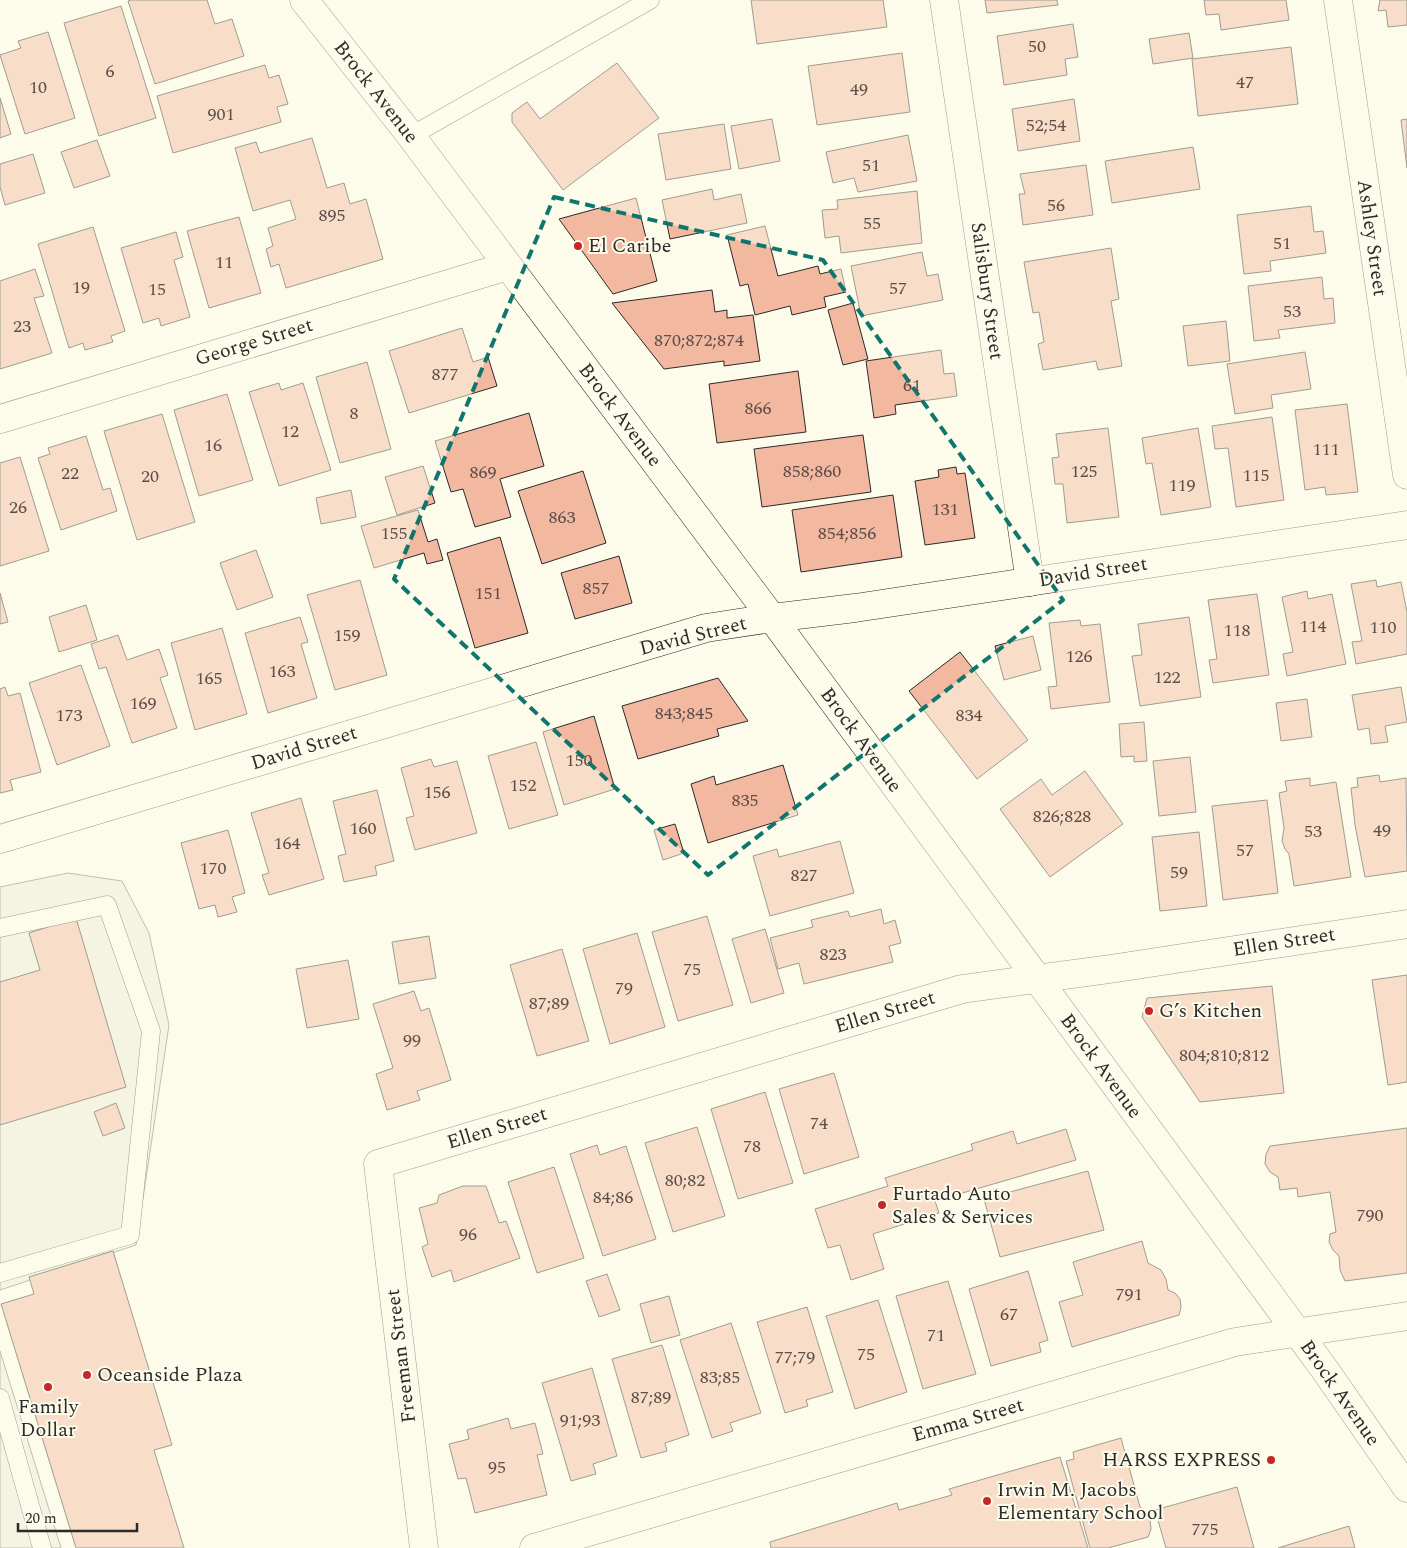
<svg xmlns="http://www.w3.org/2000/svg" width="1407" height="1548" font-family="Spectral,serif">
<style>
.parking{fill:#eceadb;stroke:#74746e}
.building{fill:#f2b8a0;stroke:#2b2b2b}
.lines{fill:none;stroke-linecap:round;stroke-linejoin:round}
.lane-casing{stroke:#2b2b2b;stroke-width:19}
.street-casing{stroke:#2b2b2b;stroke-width:29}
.secondary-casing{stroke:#2b2b2b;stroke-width:29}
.lane{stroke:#fdfbea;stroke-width:18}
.street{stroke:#fdfbea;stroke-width:28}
.secondary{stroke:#fdfbea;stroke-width:28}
.marked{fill:none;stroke:#0f766e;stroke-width:4;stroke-dasharray:10 6;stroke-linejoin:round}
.poi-dot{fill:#c62828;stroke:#fdfbea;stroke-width:2}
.labels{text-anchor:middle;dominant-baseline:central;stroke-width:4;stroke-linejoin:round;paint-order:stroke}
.number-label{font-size:18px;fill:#5d4e48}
.street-label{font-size:20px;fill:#2b2b2b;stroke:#fdfbea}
.poi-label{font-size:20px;fill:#2b2b2b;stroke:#fdfbea;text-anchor:start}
</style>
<rect width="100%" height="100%" fill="#fdfbea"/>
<g class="parking">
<path d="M68 873 122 881 149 933 169 1025 136 1245 0 1290V887Z"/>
<path d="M0 1351 61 1548H0Z"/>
</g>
<g class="building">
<path d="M131 0H207L215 24 232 19 244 56 155 84 128 1Z"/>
<path d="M751 0H883L887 27 757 44Z"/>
<path d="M985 0H1057L1058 5 987 13Z"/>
<path d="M1204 0H1286L1289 20 1221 30 1219 14 1206 15Z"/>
<path d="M1380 0H1407V25L1388 27 1386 10 1378 11Z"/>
<path d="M121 6 156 118 99 136 64 23Z"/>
<path d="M1073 24 1078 57 1065 59 1067 75 1004 85 997 36Z"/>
<path d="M48 32 75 118 25 134 0 55 21 48 18 41Z"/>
<path d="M1189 33 1193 58 1153 64 1149 39Z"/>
<path d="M1291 47 1298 104 1198 116 1192 59Z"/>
<path d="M902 53 910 112 817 125 808 66Z"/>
<path d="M617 63 659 118 563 190 512 122V113L527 102 540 119Z"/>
<path d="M265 65 269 78 279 75 288 104 277 107 281 122 173 153 157 96Z"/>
<path d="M0 98 11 134 0 138Z"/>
<path d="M1074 99 1080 141 1018 151 1012 109Z"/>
<path d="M772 119 780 161 739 169 731 126Z"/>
<path d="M1407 119V168L1401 120Z"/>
<path d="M724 124 731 169 666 180 658 134Z"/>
<path d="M908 135 917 181 858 192 854 178 833 183 826 152Z"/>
<path d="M312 138 327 188 344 183 350 204 366 199 383 259 286 288 279 264 271 267 266 249 273 246 268 228 296 219 290 200 253 211 235 148 256 142 260 153Z"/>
<path d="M97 140 110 176 74 188 61 152Z"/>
<path d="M1193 147 1200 189 1112 203 1105 161Z"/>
<path d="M33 154 45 193 5 205 0 187V164Z"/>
<path d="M1086 165 1093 215 1023 225 1019 194H1025L1020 174Z"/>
<path d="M712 189 714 200 741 194 747 223 670 239 662 200Z"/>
<path d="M917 191 922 243 841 253 839 236 825 238 822 210 838 209 837 200Z"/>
<path d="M636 198 657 281 613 294 559 219Z"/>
<path d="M1311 206 1314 232 1323 231 1326 253 1270 261 1271 271 1244 274 1237 215Z"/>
<path d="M239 217 261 293 209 308 187 231Z"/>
<path d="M765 226 778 276 818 266 820 274 841 269 846 292 824 297 826 307 792 315 790 306 755 315 748 284 740 286 727 235Z"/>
<path d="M93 227 125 331 111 336 113 342 85 350 83 343 69 348 38 244Z"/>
<path d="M176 232 183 257 174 260 190 317 161 326 159 318 143 323 121 248Z"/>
<path d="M1111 248 1119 299 1111 301 1122 366 1098 370 1096 361 1043 370 1038 344 1044 342 1039 312 1033 313 1024 262Z"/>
<path d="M922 252 927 276 938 274 943 300 861 316 851 266Z"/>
<path d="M35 269 44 296 34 298 52 353 0 369V281Z"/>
<path d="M1322 277 1324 299 1333 298 1335 323 1278 330 1280 338 1254 341 1248 286Z"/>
<path d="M712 290 715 312 727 310V318L753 315 760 361 724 366V361L664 369 612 303Z"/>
<path d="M853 303 868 359 843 365 828 310Z"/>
<path d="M1226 321 1230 361 1188 366 1183 326Z"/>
<path d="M462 328 473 362 488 357 497 386 409 413 389 351Z"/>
<path d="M941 350 944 374 954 373 957 396 895 405 896 414 874 418 866 361Z"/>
<path d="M1305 352 1311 389 1271 395 1273 408 1235 414 1227 364Z"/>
<path d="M367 362 391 449 340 463 316 377Z"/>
<path d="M798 371 806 432 717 443 709 384Z"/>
<path d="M279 383 281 390 303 383 331 470 279 486 249 392Z"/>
<path d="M227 394 253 480 199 496 174 410Z"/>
<path d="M1347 404 1358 492 1326 495 1325 487 1305 490 1295 410Z"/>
<path d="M529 413 544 466 500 479 511 517 475 527 463 489 451 492 435 441Z"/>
<path d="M162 414 195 522 137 540 104 431Z"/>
<path d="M1272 417 1284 500 1236 507 1228 448 1215 449 1212 426Z"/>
<path d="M1108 428 1119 517 1067 523 1063 484H1055L1052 458 1059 457 1056 434Z"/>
<path d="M1198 428 1211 507 1161 515 1152 463 1146 464 1142 438Z"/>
<path d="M863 435 871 492 762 507 754 449Z"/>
<path d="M86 436 103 490 110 488 117 511 61 530 38 458 50 454 48 448Z"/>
<path d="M20 457 49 551 0 566V463Z"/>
<path d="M423 466 435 503 397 515 385 477Z"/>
<path d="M956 467 957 474 965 473 975 538 925 545 915 481 939 477 938 470Z"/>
<path d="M583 471 606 543 542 564 518 491Z"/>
<path d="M351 490 356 517 321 524 316 498Z"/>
<path d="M893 495 902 557 801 572 792 510Z"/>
<path d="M418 510 428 542 437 539 443 560 427 564 424 553 374 568 361 526Z"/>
<path d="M500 537 528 633 475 648 447 553Z"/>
<path d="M256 550 273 597 237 610 220 563Z"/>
<path d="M619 556 632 603 575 619 561 573Z"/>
<path d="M360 580 387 675 335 690 307 595Z"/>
<path d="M1376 580 1377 587 1401 582 1407 612V654L1356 664 1352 642 1362 641 1351 584Z"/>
<path d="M1307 591 1308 599 1332 594 1346 664 1287 676 1283 654 1293 652 1282 597Z"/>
<path d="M0 593 8 622 0 624Z"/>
<path d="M1257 594 1269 675 1213 683 1209 660 1217 659 1208 600Z"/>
<path d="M86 605 97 640 59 652 49 617Z"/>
<path d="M300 617 308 642 301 644 317 698 268 713 245 633Z"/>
<path d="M1189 617 1201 697 1140 706 1132 656 1142 655 1138 624Z"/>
<path d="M1080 620 1081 626 1100 624 1110 702 1051 709 1048 687 1057 686 1049 623Z"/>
<path d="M222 628 247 714 195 730 171 643Z"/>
<path d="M118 635 127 660 159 649 168 675 160 678 177 728 132 743 106 667 99 669 91 644Z"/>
<path d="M1033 636 1041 670 1004 680 995 646Z"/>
<path d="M960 652 1028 740 977 779 909 691Z"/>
<path d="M81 665 110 746 57 765 29 683Z"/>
<path d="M718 678 748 721 717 729 719 736 638 759 622 706Z"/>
<path d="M5 687 8 696 20 693 41 772 10 780 13 790 0 793V689Z"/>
<path d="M1401 687 1407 722 1385 726 1388 742 1371 744 1369 728 1358 730 1352 695Z"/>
<path d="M1307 699 1312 737 1281 741 1276 703Z"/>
<path d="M594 716 615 789 564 805 543 732Z"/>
<path d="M1144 722 1147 761 1134 762V756L1121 757 1119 724Z"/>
<path d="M536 742 558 815 509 829 488 756Z"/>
<path d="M1190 757 1196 812 1159 816 1153 761Z"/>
<path d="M431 759 434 767 457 761 477 833 415 850 406 818 414 816 401 768Z"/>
<path d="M783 765 798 815 708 843 691 784 714 776 716 785Z"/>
<path d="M1085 771 1123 824 1050 877 1000 809 1041 779 1052 795Z"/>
<path d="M1379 775 1380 782 1406 778 1407 871 1365 877 1355 825 1351 788 1358 787 1357 778Z"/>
<path d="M1310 778V786L1336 782 1351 877 1294 886 1289 854 1285 849 1282 841 1284 828 1279 793 1287 791 1285 781Z"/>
<path d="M377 790 394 861 375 866 377 875 344 882 338 856 346 854 333 801Z"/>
<path d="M301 798 324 879 269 895 262 875 269 873 251 813Z"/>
<path d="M1267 800 1278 893 1223 900 1212 806Z"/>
<path d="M675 824 684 853 663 860 654 830Z"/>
<path d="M228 830 245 893 232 897 237 912 218 917 215 905 199 909 181 843Z"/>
<path d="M1199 832 1207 906 1160 911 1152 837Z"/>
<path d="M840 841 854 893 770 916 753 856 777 849 779 857Z"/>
<path d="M881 909 884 924 895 920 901 943 889 946 893 962 804 984 799 963 778 969 770 938 813 927 811 920 848 911 850 917Z"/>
<path d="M707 916 733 1005 678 1021 652 932Z"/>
<path d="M76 918 126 1087 0 1125V982L40 970 29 933Z"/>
<path d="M765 929 784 993 751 1003 732 939Z"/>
<path d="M637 933 665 1027 610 1044 583 949Z"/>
<path d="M429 936 436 978 399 984 392 942Z"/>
<path d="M562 949 589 1041 537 1056 510 965Z"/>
<path d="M348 960 359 1019 307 1028 296 969Z"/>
<path d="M1407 975V1082L1388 1085 1372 980Z"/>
<path d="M1272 986 1284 1093 1200 1102 1142 1017 1147 998Z"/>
<path d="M414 991 421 1011 429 1008 451 1080 417 1091 420 1100 387 1110 376 1074 393 1068 373 1004Z"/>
<path d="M834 1073 859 1157 804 1174 779 1089Z"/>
<path d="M765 1092 793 1183 738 1199 711 1109Z"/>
<path d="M116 1103 125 1128 103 1136 94 1112Z"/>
<path d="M697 1127 725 1216 673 1232 645 1143Z"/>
<path d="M1407 1128V1273L1345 1281 1340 1270 1339 1256 1333 1250 1329 1242 1330 1234 1336 1232 1330 1192 1298 1197 1297 1188 1280 1190 1278 1177 1270 1172 1265 1164 1266 1154 1270 1146Z"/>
<path d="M1066 1129 1076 1160 935 1201 939 1213 873 1234 884 1269 851 1280 840 1245 828 1248 815 1209 888 1186 885 1178 973 1150 971 1144 1013 1131 1017 1144Z"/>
<path d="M597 1145 600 1155 626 1146 656 1239 603 1256 570 1154Z"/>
<path d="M554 1167 584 1258 537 1273 508 1182Z"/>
<path d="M1088 1171 1104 1230 1000 1257 984 1199Z"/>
<path d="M463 1186H486L499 1223 506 1221 520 1258 454 1282 451 1270 432 1277 422 1247 428 1244 419 1208 437 1203 439 1195Z"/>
<path d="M1142 1241 1148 1263 1161 1270 1166 1279 1168 1290 1175 1293 1180 1299 1181 1307 1179 1315 1072 1347 1059 1302 1083 1295 1073 1262Z"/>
<path d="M113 1251 172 1445 154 1450 184 1548H76L1 1304 34 1294 29 1277Z"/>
<path d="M1028 1271 1048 1340 1039 1343 1041 1352 991 1366 969 1289Z"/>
<path d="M607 1274 620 1310 599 1317 586 1281Z"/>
<path d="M948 1281 976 1374 923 1389 896 1296Z"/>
<path d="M669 1296 680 1335 651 1343 640 1304Z"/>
<path d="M878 1300 907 1392 855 1409 826 1316Z"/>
<path d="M807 1307 833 1392 806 1400 808 1406 785 1413 757 1322Z"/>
<path d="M731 1323 761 1413 730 1423 733 1431 712 1438 680 1340Z"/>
<path d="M662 1345 689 1435 665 1443 667 1451 641 1458 612 1359Z"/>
<path d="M592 1368 617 1456 593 1464 596 1474 571 1481 542 1383Z"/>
<path d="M508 1418 511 1429 535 1423 543 1454 537 1455 547 1495 475 1513 466 1478 458 1479 449 1444 469 1439 467 1430Z"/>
<path d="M1121 1438 1140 1507 1147 1513 1150 1520 1151 1529 1148 1537 1108 1548H1090L1066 1461 1074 1459 1073 1452Z"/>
<path d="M1060 1457 1088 1548H771L770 1542 897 1503 899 1510 952 1495 949 1489Z"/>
<path d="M1237 1487 1254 1548H1166L1155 1510Z"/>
<path d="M1349 1526 1355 1548H1278Z"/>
</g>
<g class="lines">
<defs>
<g id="lane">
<path d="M411 136 650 0"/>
<path d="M0 928 107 905 151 1031 130 1235 0 1273"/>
<path d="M0 1398 42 1548"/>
</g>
<g id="street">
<path d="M944 0 1030 582"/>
<path d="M1338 0 1407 475"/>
<path d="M0 419 508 266"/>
<path d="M0 839 706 628 772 618 855 608 1407 525"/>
<path d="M424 1548 378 1164 962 989 1110 969 1407 924"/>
<path d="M534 1548 1235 1342 1407 1316"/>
</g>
<path id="secondary" d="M304 0 411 136 772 618 1325 1370 1407 1488"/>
</defs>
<use href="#lane" class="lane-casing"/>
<use href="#street" class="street-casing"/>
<use href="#secondary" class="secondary-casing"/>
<use href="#lane" class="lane"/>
<use href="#street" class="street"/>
<use href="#secondary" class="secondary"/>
</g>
<path d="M0 0H1407V1548H0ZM554 197 823 260 1063 600 708 875 394 579Z" fill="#fdfbea" fill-opacity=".55" fill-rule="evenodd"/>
<path class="marked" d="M554 197 823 260 1063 600 708 875 394 579Z"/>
<g class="poi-dot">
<circle cx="578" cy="246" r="5"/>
<circle cx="1149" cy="1011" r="5"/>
<circle cx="882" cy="1205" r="5"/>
<circle cx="87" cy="1375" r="5"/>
<circle cx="48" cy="1387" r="5"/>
<circle cx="1271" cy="1460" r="5"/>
<circle cx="987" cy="1501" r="5"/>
</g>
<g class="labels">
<g class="number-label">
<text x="1037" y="46">50</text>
<text x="110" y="71">6</text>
<text x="1245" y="82">47</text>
<text x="38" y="87">10</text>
<text x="859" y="89">49</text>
<text x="221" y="114">901</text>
<text x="1046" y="125">52;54</text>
<text x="871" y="165">51</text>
<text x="1056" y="205">56</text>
<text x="332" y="215">895</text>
<text x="872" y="223">55</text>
<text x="1282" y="243">51</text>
<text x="224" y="262">11</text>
<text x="81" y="287">19</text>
<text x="898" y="288">57</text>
<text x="157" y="289">15</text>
<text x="1292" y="311">53</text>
<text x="22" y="326">23</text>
<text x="699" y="340">870;872;874</text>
<text x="445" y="374">877</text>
<text x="912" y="385">61</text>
<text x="758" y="408">866</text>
<text x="354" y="413">8</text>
<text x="290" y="431">12</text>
<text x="213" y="445">16</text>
<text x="1326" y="449">111</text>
<text x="812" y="471">858;860</text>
<text x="1084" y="471">125</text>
<text x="483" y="472">869</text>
<text x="70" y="473">22</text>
<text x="1256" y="475">115</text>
<text x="150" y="476">20</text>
<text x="1182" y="485">119</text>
<text x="18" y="507">26</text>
<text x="945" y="509">131</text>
<text x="562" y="517">863</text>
<text x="394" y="533">155</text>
<text x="847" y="533">854;856</text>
<text x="596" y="588">857</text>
<text x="488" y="593">151</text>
<text x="1313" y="626">114</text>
<text x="1383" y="627">110</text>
<text x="1237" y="630">118</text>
<text x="347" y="635">159</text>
<text x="1079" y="656">126</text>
<text x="282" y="671">163</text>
<text x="1167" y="677">122</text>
<text x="209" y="678">165</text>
<text x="143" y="703">169</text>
<text x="684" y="713">843;845</text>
<text x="69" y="715">173</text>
<text x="969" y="715">834</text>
<text x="579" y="760">150</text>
<text x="523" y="785">152</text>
<text x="437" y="792">156</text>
<text x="745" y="800">835</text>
<text x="1062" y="816">826;828</text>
<text x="363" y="828">160</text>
<text x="1382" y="830">49</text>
<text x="1313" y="831">53</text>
<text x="287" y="843">164</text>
<text x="1245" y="850">57</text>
<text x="213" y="868">170</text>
<text x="1179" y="872">59</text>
<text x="804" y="875">827</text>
<text x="833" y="954">823</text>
<text x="692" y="969">75</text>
<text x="624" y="988">79</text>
<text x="549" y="1003">87;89</text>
<text x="412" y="1040">99</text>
<text x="1224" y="1055">804;810;812</text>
<text x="819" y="1123">74</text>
<text x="752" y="1146">78</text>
<text x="685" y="1180">80;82</text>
<text x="613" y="1197">84;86</text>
<text x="1370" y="1215">790</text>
<text x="468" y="1234">96</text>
<text x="1129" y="1294">791</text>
<text x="1009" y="1314">67</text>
<text x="936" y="1335">71</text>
<text x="866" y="1354">75</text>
<text x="795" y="1357">77;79</text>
<text x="720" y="1377">83;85</text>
<text x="651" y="1397">87;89</text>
<text x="580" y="1420">91;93</text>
<text x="497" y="1467">95</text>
<text x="1205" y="1529">775</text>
</g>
<g class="street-label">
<text transform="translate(376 92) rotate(52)">Brock Avenue</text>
<text transform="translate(1372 238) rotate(82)">Ashley Street</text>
<text transform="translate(987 291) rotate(82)">Salisbury Street</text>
<text transform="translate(254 342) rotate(-17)">George Street</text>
<text transform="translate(620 415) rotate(53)">Brock Avenue</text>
<text transform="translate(1093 572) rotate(-9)">David Street</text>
<text transform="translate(693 636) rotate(-14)">David Street</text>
<text transform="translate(861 740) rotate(54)">Brock Avenue</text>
<text transform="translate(304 748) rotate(-17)">David Street</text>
<text transform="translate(1284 942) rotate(-9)">Ellen Street</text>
<text transform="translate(885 1012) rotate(-17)">Ellen Street</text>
<text transform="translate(1101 1066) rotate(54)">Brock Avenue</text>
<text transform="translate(497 1128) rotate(-17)">Ellen Street</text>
<text transform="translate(401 1356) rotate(-97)">Freeman Street</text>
<text transform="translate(1340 1393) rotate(55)">Brock Avenue</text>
<text transform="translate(968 1420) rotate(-16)">Emma Street</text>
</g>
<g class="poi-label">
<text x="588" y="246">El Caribe</text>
<text x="1159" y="1011">G’s Kitchen</text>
<text x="892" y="1194">Furtado Auto<tspan x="892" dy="23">Sales &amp; Services</tspan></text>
<text x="97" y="1375">Oceanside Plaza</text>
<text x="48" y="1407" text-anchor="middle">Family<tspan x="48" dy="23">Dollar</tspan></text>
<text x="1261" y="1460" text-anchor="end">HARSS EXPRESS</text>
<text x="997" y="1490">Irwin M. Jacobs<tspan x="997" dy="23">Elementary School</tspan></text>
</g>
</g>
<path d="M18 1523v8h119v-8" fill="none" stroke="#2b2b2b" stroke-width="2.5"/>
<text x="25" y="1523" font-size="15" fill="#2b2b2b" stroke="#fdfbea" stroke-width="4" paint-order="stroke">20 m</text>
</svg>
